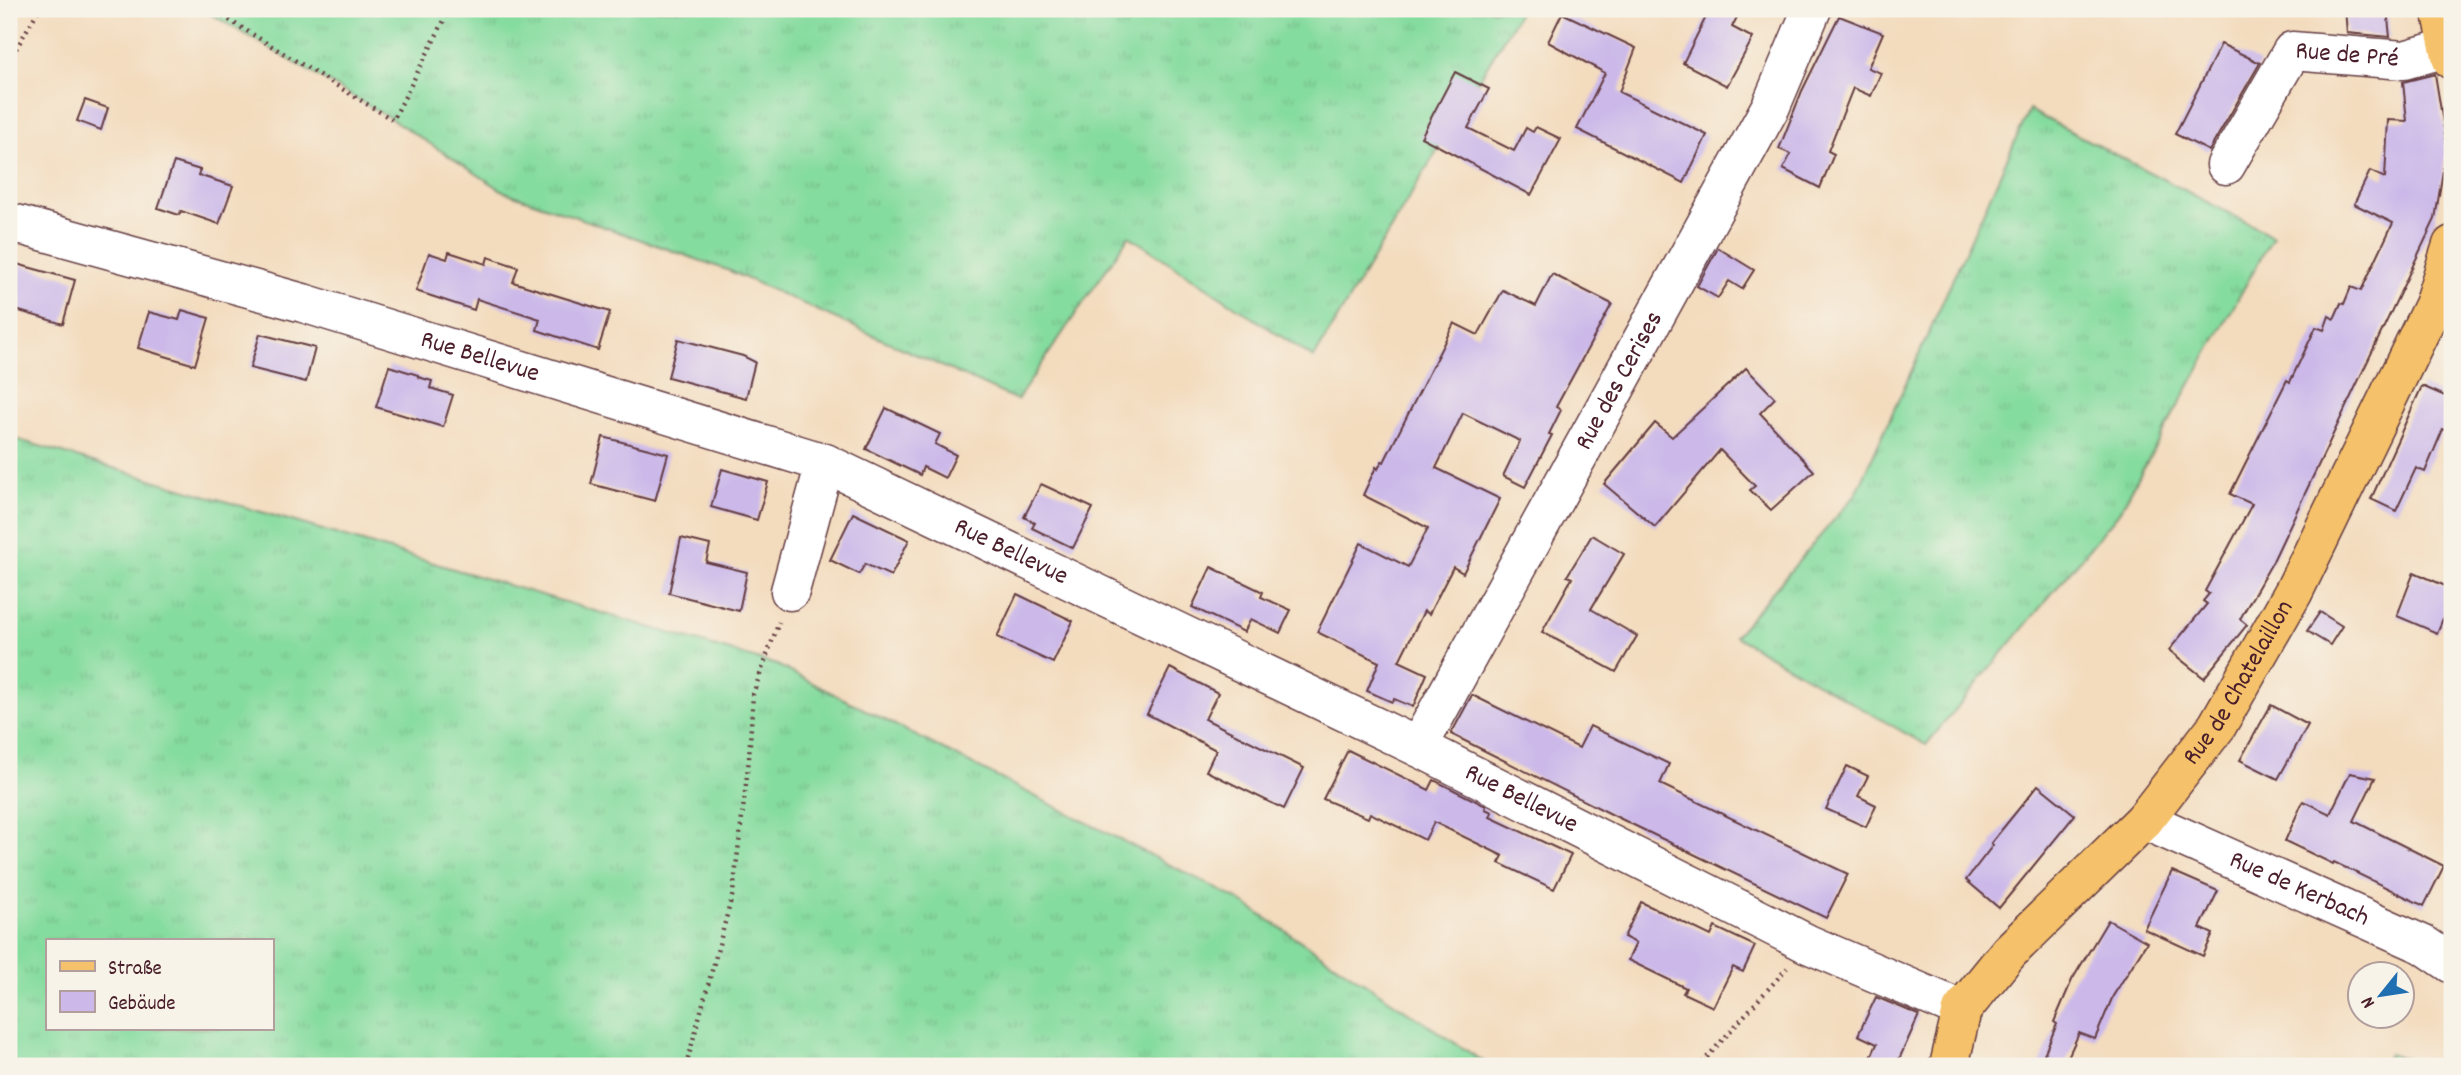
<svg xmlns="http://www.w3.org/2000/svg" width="2461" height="1075" font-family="Dekko,sans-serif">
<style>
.grass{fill:url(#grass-tufts);stroke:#687e65;stroke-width:2;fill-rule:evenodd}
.building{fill:#ccb9e9}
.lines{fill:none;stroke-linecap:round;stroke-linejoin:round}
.minor-casing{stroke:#633b41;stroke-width:41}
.major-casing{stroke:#633b41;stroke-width:41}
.path{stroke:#633b41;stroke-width:4.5;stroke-dasharray:2 5;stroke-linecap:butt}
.minor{stroke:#fff;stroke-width:38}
.major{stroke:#f5c16b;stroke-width:38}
.labels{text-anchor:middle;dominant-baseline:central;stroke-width:7;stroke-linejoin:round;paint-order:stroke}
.street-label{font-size:26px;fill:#4a1f2b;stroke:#f7f3e8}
</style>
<defs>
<pattern id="grass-tufts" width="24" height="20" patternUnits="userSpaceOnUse" patternTransform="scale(1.75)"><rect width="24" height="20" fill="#85dc9f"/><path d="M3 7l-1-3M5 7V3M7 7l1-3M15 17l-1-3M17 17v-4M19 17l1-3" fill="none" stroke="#74bc89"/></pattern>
</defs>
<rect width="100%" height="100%" fill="#f7f3e8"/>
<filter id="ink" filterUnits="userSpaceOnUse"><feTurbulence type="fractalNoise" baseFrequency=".0143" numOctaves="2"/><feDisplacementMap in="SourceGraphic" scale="14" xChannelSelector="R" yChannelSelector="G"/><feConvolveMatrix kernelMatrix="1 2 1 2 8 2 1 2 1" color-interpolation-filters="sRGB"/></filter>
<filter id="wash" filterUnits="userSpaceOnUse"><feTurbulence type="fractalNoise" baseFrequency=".00686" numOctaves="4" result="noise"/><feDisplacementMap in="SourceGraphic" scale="28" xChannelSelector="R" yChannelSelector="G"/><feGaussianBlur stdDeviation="1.57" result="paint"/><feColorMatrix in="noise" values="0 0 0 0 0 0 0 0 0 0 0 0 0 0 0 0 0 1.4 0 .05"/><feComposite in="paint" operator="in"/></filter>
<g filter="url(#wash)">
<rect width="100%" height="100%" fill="#f3dbbd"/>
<g class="grass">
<path d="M202 9H1521L1314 358 1129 236 1017 400 730 271 505 192 393 120Z"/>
<path d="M2029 110 2273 236 2118 514 1926 745 1735 636 1856 494Z"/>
<path d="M9 437 777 665 1237 899 1490 1066H9ZM271 940V1028H47V940Z"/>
<path d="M2389 1054 2437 1066H2380Z"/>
</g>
<g id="blocks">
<g class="building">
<path d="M1710 9H1741L1732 27 1753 38 1727 86 1683 63Z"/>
<path d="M2345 9H2387L2390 37 2347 33Z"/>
<path d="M1562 13 1636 48 1619 92 1707 135 1684 183 1577 129 1605 73 1548 42Z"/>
<path d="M1839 16 1883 33 1868 68 1881 73 1871 96 1853 88 1828 151 1834 154 1820 188 1783 169 1791 154 1779 149 1802 91Z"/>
<path d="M2221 44 2260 63 2209 151 2175 134Z"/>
<path d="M1455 72 1489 89 1468 128 1514 151 1526 128 1533 132 1536 127 1561 139 1531 195 1421 137Z"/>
<path d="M2435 74 2447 147 2435 219 2273 561 2240 619 2247 625 2204 678 2169 650 2207 604 2203 601 2209 594 2205 591 2252 504 2230 494 2287 380 2290 382 2316 327 2324 330 2329 316 2334 319 2341 303 2344 304 2351 287 2361 291 2393 223 2354 204 2370 171 2385 178 2388 120 2407 121 2403 82Z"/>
<path d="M85 100 108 108 101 130 77 121Z"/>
<path d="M174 162 200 170 198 175 233 186 219 224 181 211 179 215 158 208Z"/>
<path d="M1718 248 1754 270 1742 289 1729 281 1718 298 1697 286Z"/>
<path d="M449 252 486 264 488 257 518 267 513 282 610 312 598 350 537 330 540 319 477 299 474 310 416 291 429 253 447 259Z"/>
<path d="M13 263 75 280 63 324 9 308V265H12Z"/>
<path d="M1552 274 1612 304 1556 407 1561 410 1549 434 1552 435 1525 487 1503 476 1520 441 1463 413 1436 468 1500 499 1463 573 1453 567 1429 614 1424 611 1399 661 1427 674 1413 707 1394 699 1392 702 1367 691 1379 662 1317 632 1361 543 1408 567 1428 528 1363 495 1376 467 1378 469 1382 461 1384 462 1454 323 1478 335 1503 290 1536 306Z"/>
<path d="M182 310 209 318 195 365 138 348 149 312 179 320Z"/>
<path d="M260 334 315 348 306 382 250 368Z"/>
<path d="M678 339 743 356 755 362 746 398 668 377Z"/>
<path d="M389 366 418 375V377L432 381 430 388 453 395 443 427 376 407Z"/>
<path d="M1746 368 1775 398 1760 413 1814 471 1771 510 1750 490 1755 486 1720 450 1655 527 1604 484 1655 423 1672 437Z"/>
<path d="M2422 386 2452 399V433L2443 429 2425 472 2416 468 2396 511 2371 499Z"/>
<path d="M886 408 940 434 935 444 956 455 945 478 923 467 920 475 866 449Z"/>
<path d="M603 437 668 454 655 501 591 484Z"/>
<path d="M722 469 768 482 757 520 711 507Z"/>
<path d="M1041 484 1093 508 1073 548 1032 528 1035 523 1024 517Z"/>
<path d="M853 513 909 540 891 576 865 564 859 574 830 560Z"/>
<path d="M1592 535 1624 554 1591 609 1637 636 1616 672 1542 632 1572 578 1567 576Z"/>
<path d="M681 538 710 545 706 562 747 572 739 611 669 593Z"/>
<path d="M1211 567 1263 592 1261 597 1291 610 1280 633 1251 619 1244 632 1192 607Z"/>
<path d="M2414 572 2452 589V597L2437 633 2397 616Z"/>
<path d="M1017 594 1073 621 1053 663 997 637Z"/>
<path d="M2320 612 2342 626 2330 645 2307 631Z"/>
<path d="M1170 668 1218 693 1205 719 1304 768 1284 809 1206 771 1216 750 1147 714Z"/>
<path d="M1472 695 1579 748 1590 726 1669 764 1660 784 1848 874 1826 918 1617 817 1451 734Z"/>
<path d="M2271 705 2308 725 2278 779 2240 760Z"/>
<path d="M1348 750 1429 790 1434 780 1486 806 1485 809 1492 812 1490 817 1571 855 1554 889 1499 863 1503 856 1434 822 1425 840 1370 813 1368 818 1323 799Z"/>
<path d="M1847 766 1868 776 1858 796 1876 805 1866 827 1826 809Z"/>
<path d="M2350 773 2375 778 2354 821 2444 866 2424 906 2334 862 2333 864 2285 841 2303 801 2330 814Z"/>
<path d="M2038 785 2075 815 1999 908 1966 880 1993 845 1991 843Z"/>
<path d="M2172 871 2218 891 2200 928 2213 934 2203 956 2144 929Z"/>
<path d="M1641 902 1711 936 1715 927 1755 946 1743 972 1733 967 1713 1007 1683 993 1686 988 1628 960 1636 943 1624 937Z"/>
<path d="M2108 920 2147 942 2113 996 2095 1039 2079 1033 2064 1066H2039L2057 1024 2054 1022 2072 980Z"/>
<path d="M1876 997 1919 1015 1896 1066H1867L1877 1044 1858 1035Z"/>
</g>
</g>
</g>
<g filter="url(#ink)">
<use href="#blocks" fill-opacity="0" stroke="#633b41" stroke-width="2"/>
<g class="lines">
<defs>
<g id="minor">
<path id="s1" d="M2226 165 2292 51 2404 60 2450 47"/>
<path id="s2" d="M9 222 303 303 825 463 1418 747 1808 944 1962 1010"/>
<path d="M790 591 825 463"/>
<path id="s3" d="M1418 747 1771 106 1812 9"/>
<path id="s4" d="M2144 820 2424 945 2452 964"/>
</g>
<g id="major">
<path d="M2441 9 2452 60"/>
<path id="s5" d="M1949 1066 1962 1010 2009 952 2144 820 2217 726 2294 591 2433 305 2452 245"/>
</g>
</defs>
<use href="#minor" class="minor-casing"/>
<use href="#major" class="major-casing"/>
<g class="path">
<path d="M211 9 393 120 450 9"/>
<path d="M9 61 39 9"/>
<path d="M686 1066 733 893 749 759 753 694 779 622"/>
<path d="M1689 1066 1701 1064 1787 968"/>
</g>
<use href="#minor" class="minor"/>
<use href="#major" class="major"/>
</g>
</g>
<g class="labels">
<g class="street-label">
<text stroke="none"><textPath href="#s1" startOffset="187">Rue de Pré</textPath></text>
<text stroke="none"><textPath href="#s2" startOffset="490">Rue Bellevue</textPath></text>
<text stroke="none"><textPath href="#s3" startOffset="418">Rue des Cerises</textPath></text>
<text stroke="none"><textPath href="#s2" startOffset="1057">Rue Bellevue</textPath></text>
<text stroke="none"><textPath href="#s5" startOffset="488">Rue de Chatelaillon</textPath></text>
<text stroke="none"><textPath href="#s2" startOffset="1624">Rue Bellevue</textPath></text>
<text stroke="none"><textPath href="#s4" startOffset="170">Rue de Kerbach</textPath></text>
</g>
</g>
<rect width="2461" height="1075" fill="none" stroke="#f7f3e8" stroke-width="35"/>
<rect x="46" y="939" width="228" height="91" fill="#f7f3e8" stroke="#b29e9c" stroke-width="2"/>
<rect x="60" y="961" width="35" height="10" fill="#f5c16b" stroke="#b29e9c" stroke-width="2"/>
<text x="108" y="974" font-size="21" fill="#4a1f2b">Straße</text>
<rect x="60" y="991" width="35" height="21" fill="#ccb9e9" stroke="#b29e9c" stroke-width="2"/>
<text x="108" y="1009" font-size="21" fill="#4a1f2b">Gebäude</text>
<g transform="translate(2381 995) rotate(240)"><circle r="33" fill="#f7f3e8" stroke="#b29e9c" stroke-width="2"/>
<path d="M0-5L12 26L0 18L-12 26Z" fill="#1f6fb2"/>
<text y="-10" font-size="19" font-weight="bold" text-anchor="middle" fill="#4a1f2b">N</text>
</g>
</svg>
